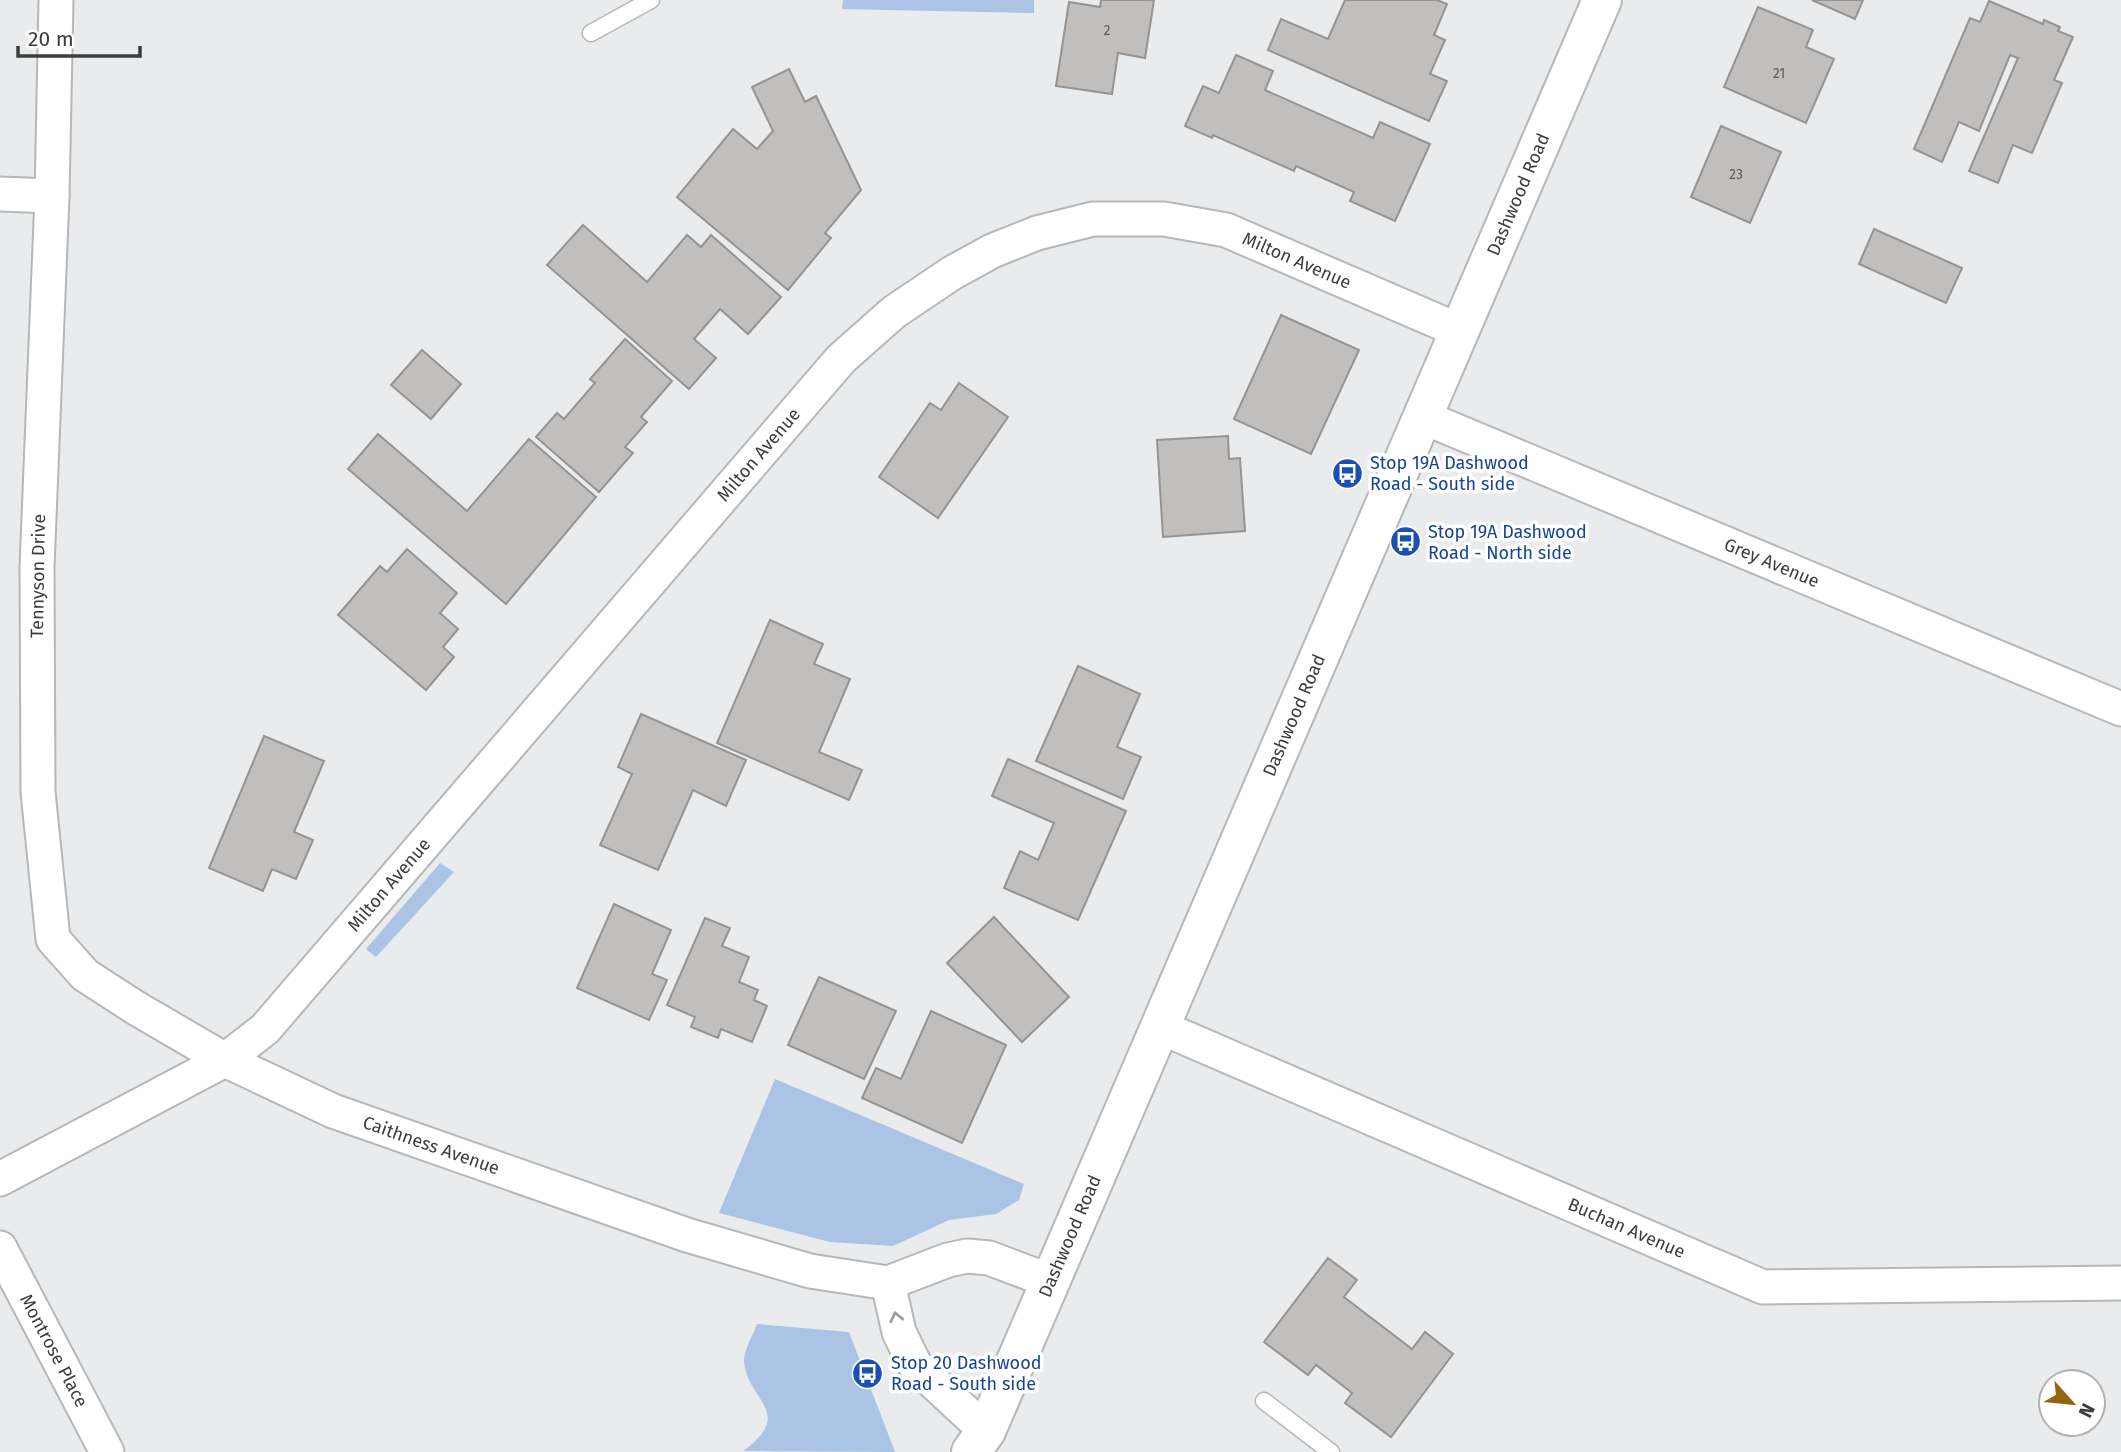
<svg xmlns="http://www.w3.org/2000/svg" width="2121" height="1452" font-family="'Fira Sans',sans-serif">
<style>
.green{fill:#abc3e4}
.building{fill:#c1bebe;stroke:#969493;stroke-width:2}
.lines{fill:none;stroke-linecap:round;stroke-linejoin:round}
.service-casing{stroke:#b5b7b8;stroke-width:19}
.minor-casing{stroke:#b5b7b8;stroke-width:37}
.tertiary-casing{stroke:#b5b7b8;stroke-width:42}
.service{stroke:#fff;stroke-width:16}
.minor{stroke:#fff;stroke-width:33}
.tertiary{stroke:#fff;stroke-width:38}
.oneway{stroke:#9d9e9e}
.labels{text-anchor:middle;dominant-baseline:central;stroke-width:7;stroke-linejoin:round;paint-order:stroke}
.number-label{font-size:14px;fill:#5c5c5c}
.street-label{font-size:18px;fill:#3b3c3c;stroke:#fff}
.transit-label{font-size:18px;fill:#164399;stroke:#fff;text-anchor:start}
</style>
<rect width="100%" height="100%" fill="#eaebed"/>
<g class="green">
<path d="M843 0H1034V13L842 9Z"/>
<path d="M440 863 454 872 376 957 366 949Z"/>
<path d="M775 1079 1024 1184 1019 1200 996 1214 949 1220 893 1246 830 1242 719 1213Z"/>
<path d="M757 1324 849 1332 895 1452 743 1451C797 1412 746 1400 744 1361 744 1350 753 1335 757 1324Z"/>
</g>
<g class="building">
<path d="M1101 0H1154L1145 58 1118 53 1112 94 1056 86 1069 2 1100 7Z"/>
<path d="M1345 0H1437L1447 4 1434 35 1445 40 1430 74 1447 81 1429 121 1268 50 1281 19 1328 39Z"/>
<path d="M1812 0H1863L1855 19Z"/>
<path d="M1989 1 2043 24 2044 20 2060 27 2058 31 2073 37 2054 80 2062 83 2032 153 2013 145 1998 183 1969 171 2018 58 2010 55 1979 131 1959 122 1942 162 1914 149 1970 18 1980 22Z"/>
<path d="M1758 7 1813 30 1806 47 1834 59 1806 123 1724 87Z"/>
<path d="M1236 55 1273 71 1265 90 1373 138 1380 122 1430 144 1395 221 1350 201 1354 192 1296 166 1294 171 1213 135 1212 138 1185 126 1203 86 1219 93Z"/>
<path d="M789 69 805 102 816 96 861 190 825 233 831 238 788 290 677 197 733 129 757 149 773 131 752 87Z"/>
<path d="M1721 126 1781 152 1750 223 1691 197Z"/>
<path d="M583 225 647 282 687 235 701 247 711 235 781 297 748 334 720 309 694 339 716 358 689 389 547 265Z"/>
<path d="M1874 229 1962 268 1946 303 1859 264Z"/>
<path d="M1281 315 1359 350 1311 454 1234 419Z"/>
<path d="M625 339 672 381 641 417 647 422 625 447 633 453 599 492 536 437 557 413 564 419 595 383 590 379Z"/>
<path d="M422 350 461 384 431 419 391 385Z"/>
<path d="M959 383 1008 417 938 518 879 477 930 403 941 410Z"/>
<path d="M378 434 467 511 529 439 596 497 506 604 348 469Z"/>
<path d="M1228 436 1229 459 1240 458 1245 531 1163 537 1157 440Z"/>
<path d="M407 549 457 593 440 613 458 629 443 647 454 657 426 690 338 615 380 566 387 572Z"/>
<path d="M770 620 823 644 814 664 850 679 819 752 862 770 849 800 717 743Z"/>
<path d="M1078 666 1140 694 1117 747 1141 757 1123 799 1036 761Z"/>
<path d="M641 714 746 760 726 806 693 790 658 870 600 845 632 774 618 767Z"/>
<path d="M264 736 324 761 294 832 313 840 296 879 272 869 263 891 209 868Z"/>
<path d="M1008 759 1126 811 1078 920 1004 888 1020 851 1038 860 1054 823 992 796Z"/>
<path d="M614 904 671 930 652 974 667 980 649 1020 577 988Z"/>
<path d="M994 917 1069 997 1022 1042 947 963Z"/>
<path d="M705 918 730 928 722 946 749 957 739 982 758 990 754 1000 767 1006 752 1042 721 1029 718 1038 691 1027 695 1017 667 1005Z"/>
<path d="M819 977 896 1011 864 1079 788 1045Z"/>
<path d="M931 1011 1006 1045 962 1143 862 1098 876 1068 901 1079Z"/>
<path d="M1328 1258 1357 1280 1344 1297 1412 1349 1425 1332 1453 1354 1391 1437 1345 1403 1352 1393 1316 1365 1308 1375 1264 1342Z"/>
</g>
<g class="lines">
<defs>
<g id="service">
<path d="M591 33 651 0"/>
<path d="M1264 1401 1331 1452"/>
</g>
<g id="minor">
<path id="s1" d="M56 0 52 196 37 567 38 792 53 939 85 975 136 1008 225 1060 265 1029 841 359 894 312 952 273 992 251 1037 233 1093 219H1164L1226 230 1460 331"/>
<path d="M0 194 52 196"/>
<path id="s2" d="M1423 417 2121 709"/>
<path id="s3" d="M1160 1027 1763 1287 2121 1283"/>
<path id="s4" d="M0 1179 225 1060 333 1111 687 1235 810 1271 888 1283 948 1260 967 1256 989 1258 1050 1281"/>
<path id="s5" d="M0 1248 107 1452"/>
<path d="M888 1283 899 1332 915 1365 986 1431"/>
</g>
<g id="tertiary">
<path id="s6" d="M971 1452 986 1431 1602 0"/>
</g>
</defs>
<use href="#service" class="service-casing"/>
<use href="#minor" class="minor-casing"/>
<use href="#tertiary" class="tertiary-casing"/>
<use href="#service" class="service"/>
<use href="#minor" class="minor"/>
<use href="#tertiary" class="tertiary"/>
</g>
<defs><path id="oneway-chevron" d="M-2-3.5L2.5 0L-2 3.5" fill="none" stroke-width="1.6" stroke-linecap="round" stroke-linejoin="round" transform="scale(1.75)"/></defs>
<use class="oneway" href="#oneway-chevron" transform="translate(896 1317) rotate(-102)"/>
<defs>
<symbol id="bus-disc" viewBox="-11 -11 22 22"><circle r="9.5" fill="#1a4fb4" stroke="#fff"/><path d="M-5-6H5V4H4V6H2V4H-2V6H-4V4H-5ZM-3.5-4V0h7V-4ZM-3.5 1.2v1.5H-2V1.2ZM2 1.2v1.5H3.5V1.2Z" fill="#fff"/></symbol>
</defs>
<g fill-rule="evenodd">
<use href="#bus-disc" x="1330" y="456" width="35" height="35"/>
<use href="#bus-disc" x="1388" y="524" width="35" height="35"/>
<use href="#bus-disc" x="850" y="1356" width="35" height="35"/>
</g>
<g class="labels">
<g class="number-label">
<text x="1107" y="30">2</text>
<text x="1779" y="73">21</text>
<text x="1736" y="174">23</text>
</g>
<g class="street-label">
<text stroke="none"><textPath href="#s6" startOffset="1372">Dashwood Road</textPath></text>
<text stroke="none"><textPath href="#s1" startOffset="2590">Milton Avenue</textPath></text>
<text stroke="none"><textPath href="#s1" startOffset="1960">Milton Avenue</textPath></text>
<text stroke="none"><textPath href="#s2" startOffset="378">Grey Avenue</textPath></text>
<text transform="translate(38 576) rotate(-89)">Tennyson Drive</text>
<text stroke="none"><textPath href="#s6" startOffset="805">Dashwood Road</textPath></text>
<text stroke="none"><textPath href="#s1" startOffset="1393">Milton Avenue</textPath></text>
<text stroke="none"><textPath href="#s4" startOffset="478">Caithness Avenue</textPath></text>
<text stroke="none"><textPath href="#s3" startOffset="508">Buchan Avenue</textPath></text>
<text stroke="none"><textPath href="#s6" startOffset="238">Dashwood Road</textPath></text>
<text stroke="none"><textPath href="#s5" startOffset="116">Montrose Place</textPath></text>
</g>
<g class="transit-label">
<text x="1370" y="463">Stop 19A Dashwood<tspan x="1370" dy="21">Road - South side</tspan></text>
<text x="1428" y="532">Stop 19A Dashwood<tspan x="1428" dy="21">Road - North side</tspan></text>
<text x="891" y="1363">Stop 20 Dashwood<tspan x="891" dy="21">Road - South side</tspan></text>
</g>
</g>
<g transform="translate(2072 1403) rotate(117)"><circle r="33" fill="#ffffff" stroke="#b1b1b1" stroke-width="2"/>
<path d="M0-5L12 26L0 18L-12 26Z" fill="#936513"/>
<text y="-10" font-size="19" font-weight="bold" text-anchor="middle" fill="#3b3c3c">N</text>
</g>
<path d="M18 46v10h122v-10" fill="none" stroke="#3b3c3c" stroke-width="3.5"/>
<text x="28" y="46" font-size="21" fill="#3b3c3c" stroke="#ffffff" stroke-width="5" paint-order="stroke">20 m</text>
</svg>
